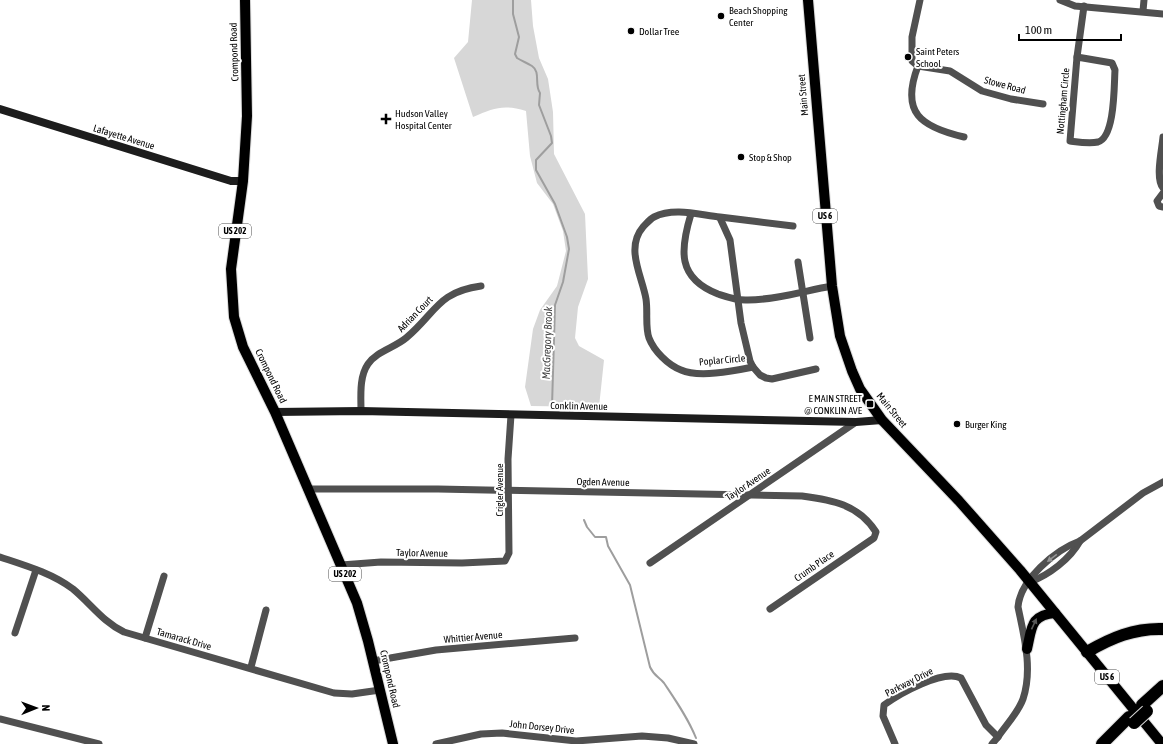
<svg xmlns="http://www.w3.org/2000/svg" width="1163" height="744" font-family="'Asap Condensed',sans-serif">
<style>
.green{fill:#d7d7d7}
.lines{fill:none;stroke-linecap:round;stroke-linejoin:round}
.stream{stroke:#9e9e9e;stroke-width:2}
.primary-casing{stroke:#dbdbdb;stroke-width:12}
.highway-casing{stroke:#dbdbdb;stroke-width:14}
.street{stroke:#505050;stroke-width:7}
.secondary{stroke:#1d1d1d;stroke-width:8}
.primary{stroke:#000;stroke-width:10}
.highway{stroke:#000;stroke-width:12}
.highway-bridge-casing{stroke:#dbdbdb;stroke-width:14;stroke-linecap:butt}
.highway-bridge{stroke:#000;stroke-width:12}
.oneway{fill:#969696}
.oneway2{fill:#595959}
.poi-dot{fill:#000;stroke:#fff;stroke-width:1.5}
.labels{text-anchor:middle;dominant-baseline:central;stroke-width:4;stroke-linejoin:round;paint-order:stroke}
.shield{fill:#fff;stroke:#4c4c4c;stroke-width:1}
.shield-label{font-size:9px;font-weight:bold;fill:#000}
.poi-label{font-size:10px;fill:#000;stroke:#fff;text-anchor:start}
.street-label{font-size:10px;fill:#000;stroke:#fff}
.water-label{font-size:11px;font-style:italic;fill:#3f3f3f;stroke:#fff}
</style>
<rect width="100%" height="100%" fill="#fff"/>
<path class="green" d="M472 0H531L533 26 539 58 548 79 553 112 554 154 585 214 588 279 578 307 575 338 579 346 604 360 599 407 531 406 525 387 533 329 540 310 557 286 566 251 563 231 553 204 537 183 530 156 526 111C503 104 494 108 473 117L454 58 468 42Z"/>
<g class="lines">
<g class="stream">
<path d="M513 0V14L519 37 515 54 517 58C522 61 527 63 532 66 541 72 534 85 540 93L539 105 551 136 552 143 536 160V170L555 204 567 237 569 249 563 282 555 305 552 406"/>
<path d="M584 520 587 527 595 537H606L608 546 630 585 650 667C654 676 659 677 664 683 676 701 688 718 696 738"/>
</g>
<defs>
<g id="primary">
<path d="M245 0 247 116 243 181 231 269 234 317 243 347 275 412 357 603 368 641 393 744"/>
<path d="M808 0 832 286 840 336 852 371 860 389 882 420 959 501 1020 570 1162 744"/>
<path d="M1027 649C1032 628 1030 615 1055 613"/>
</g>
<g id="highway">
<path d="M1087 652C1111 638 1134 628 1163 629"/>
<path d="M1142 705 1163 686"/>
<path d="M1102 744 1129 717"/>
</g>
</defs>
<use href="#primary" class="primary-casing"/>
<use href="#highway" class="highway-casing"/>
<g class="street">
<path d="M920 0 912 37V61L918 66 950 71 982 91 1011 99 1043 104"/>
<path d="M1060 0 1075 6 1163 14"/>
<path d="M1143 11 1144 0"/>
<path d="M1077 57 1112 63 1115 70C1114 86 1115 137 1098 142 1089 144 1078 142 1070 141Z"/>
<path d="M1077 57 1084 6"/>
<path d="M918 66C900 113 921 127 964 137"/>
<path d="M1163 137C1162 149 1155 179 1163 188"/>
<path d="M1163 193 1157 201 1159 206 1163 207"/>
<path d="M691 214C680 250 677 278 718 294 727 297 738 301 748 300 775 300 804 291 832 286"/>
<path d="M720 218 730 240 741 323 750 361 753 367 760 375 766 378 772 379 816 369"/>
<path d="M798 262 810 338"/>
<path d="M753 367C733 371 699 378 681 370 668 365 654 351 649 338 645 327 648 312 646 299 642 276 625 248 643 227 647 223 650 219 654 217 674 207 700 215 720 217 744 220 769 223 793 226"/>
<path d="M361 411C361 396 359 377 368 364 377 351 394 348 406 338 436 313 437 292 481 286"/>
<path d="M307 489H438L802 496C832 500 858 504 876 532L874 538 770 609"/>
<path d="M0 557C24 565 52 573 73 589 91 604 103 622 124 632L334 693 352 694 380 690"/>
<path d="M650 563 856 422"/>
<path d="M341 565 381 562 462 563 505 561 509 553 508 459 511 415"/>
<path d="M1030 582C1049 575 1070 559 1080 541"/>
<path d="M15 633 36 570"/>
<path d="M145 638 164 576"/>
<path d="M373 661 436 650 575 638"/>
<path d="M251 667 266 610"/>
<path d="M0 719 99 744"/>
<path d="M998 737C1006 725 1018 713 1023 699 1033 669 1024 636 1018 607 1020 580 1055 550 1080 541L1143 493 1163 482"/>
<path d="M436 744 481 734 502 733 576 741 642 736 668 738 694 744"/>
<path d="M895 744 883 716 884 705C899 694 943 669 961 678L986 725 998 737 992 744"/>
</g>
<g class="secondary">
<path d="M0 109 231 181H243"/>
<path d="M275 412 361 411 856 422 882 420"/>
</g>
<use href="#primary" class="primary"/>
<use href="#highway" class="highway"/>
<defs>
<path id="highway-bridge" d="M1134 723 1147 711"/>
</defs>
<use href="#highway-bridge" class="highway-bridge-casing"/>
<use href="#highway-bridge" class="highway-bridge"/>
</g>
<defs><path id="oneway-solid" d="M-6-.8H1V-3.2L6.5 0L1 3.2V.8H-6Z"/></defs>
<use class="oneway" href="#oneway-solid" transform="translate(1052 558) rotate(143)"/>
<use class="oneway2" href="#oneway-solid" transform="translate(1034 624) rotate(-65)"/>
<g class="poi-dot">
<circle cx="721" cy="16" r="4"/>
<circle cx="631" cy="31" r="4"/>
<circle cx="908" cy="57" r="4"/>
<path d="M384 113h4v4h4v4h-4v4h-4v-4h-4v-4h4z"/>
<circle cx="741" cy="157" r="4"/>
<rect x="866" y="400" width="8" height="8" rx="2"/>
<circle cx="957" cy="424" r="4"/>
</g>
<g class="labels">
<g class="shield">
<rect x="813" y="209" width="24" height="14" rx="3"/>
<rect x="219" y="224" width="32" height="14" rx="3"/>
<rect x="329" y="567" width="32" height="14" rx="3"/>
<rect x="1095" y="670" width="24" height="14" rx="3"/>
</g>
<g class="shield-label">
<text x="825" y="216">US 6</text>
<text x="235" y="231">US 202</text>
<text x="345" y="574">US 202</text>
<text x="1107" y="677">US 6</text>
</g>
<g class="poi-label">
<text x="729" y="10">Beach Shopping<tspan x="729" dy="12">Center</tspan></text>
<text x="639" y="31">Dollar Tree</text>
<text x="916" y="51">Saint Peters<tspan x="916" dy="12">School</tspan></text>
<text x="395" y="113">Hudson Valley<tspan x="395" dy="12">Hospital Center</tspan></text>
<text x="749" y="157">Stop &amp; Shop</text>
<text x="862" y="398" text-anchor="end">E MAIN STREET<tspan x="862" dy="12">@ CONKLIN AVE</tspan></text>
<text x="965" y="424">Burger King</text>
</g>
<g class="street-label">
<text transform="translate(234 52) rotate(-92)">Crompond Road</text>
<text transform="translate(1005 85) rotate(15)">Stowe Road</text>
<text transform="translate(803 95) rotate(-95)">Main Street</text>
<text transform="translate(1063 101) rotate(-85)">Nottingham Circle</text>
<text transform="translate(124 137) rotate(17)">Lafayette Avenue</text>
<text transform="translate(415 314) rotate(-46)">Adrian Court</text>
<text transform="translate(722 360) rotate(-5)">Poplar Circle</text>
<text transform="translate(271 376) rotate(64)">Crompond Road</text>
<text transform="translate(579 406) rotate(1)">Conklin Avenue</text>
<text transform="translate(892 410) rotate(51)">Main Street</text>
<text transform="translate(603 482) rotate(1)">Ogden Avenue</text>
<text transform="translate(748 484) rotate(-34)">Taylor Avenue</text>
<text transform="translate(499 490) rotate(-90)">Crigler Avenue</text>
<text transform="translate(422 553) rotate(1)">Taylor Avenue</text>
<text transform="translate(814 566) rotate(-35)">Crumb Place</text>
<text transform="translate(473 637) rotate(-5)">Whittier Avenue</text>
<text transform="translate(184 639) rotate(16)">Tamarack Drive</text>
<text transform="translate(390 679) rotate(77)">Crompond Road</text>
<text transform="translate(909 682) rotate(-27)">Parkway Drive</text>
<text transform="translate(542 727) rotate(6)">John Dorsey Drive</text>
</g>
<g class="water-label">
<text transform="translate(547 343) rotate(-88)">MacGregory Brook</text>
</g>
</g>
<g transform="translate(36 708) rotate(89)" stroke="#ffffff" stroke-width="3" paint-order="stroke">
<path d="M0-3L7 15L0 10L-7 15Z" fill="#000000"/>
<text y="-6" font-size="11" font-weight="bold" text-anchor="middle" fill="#000000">N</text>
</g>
<path d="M1019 34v6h102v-6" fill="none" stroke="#000000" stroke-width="2"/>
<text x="1025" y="34" font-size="12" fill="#000000" stroke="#ffffff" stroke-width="3" paint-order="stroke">100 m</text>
</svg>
